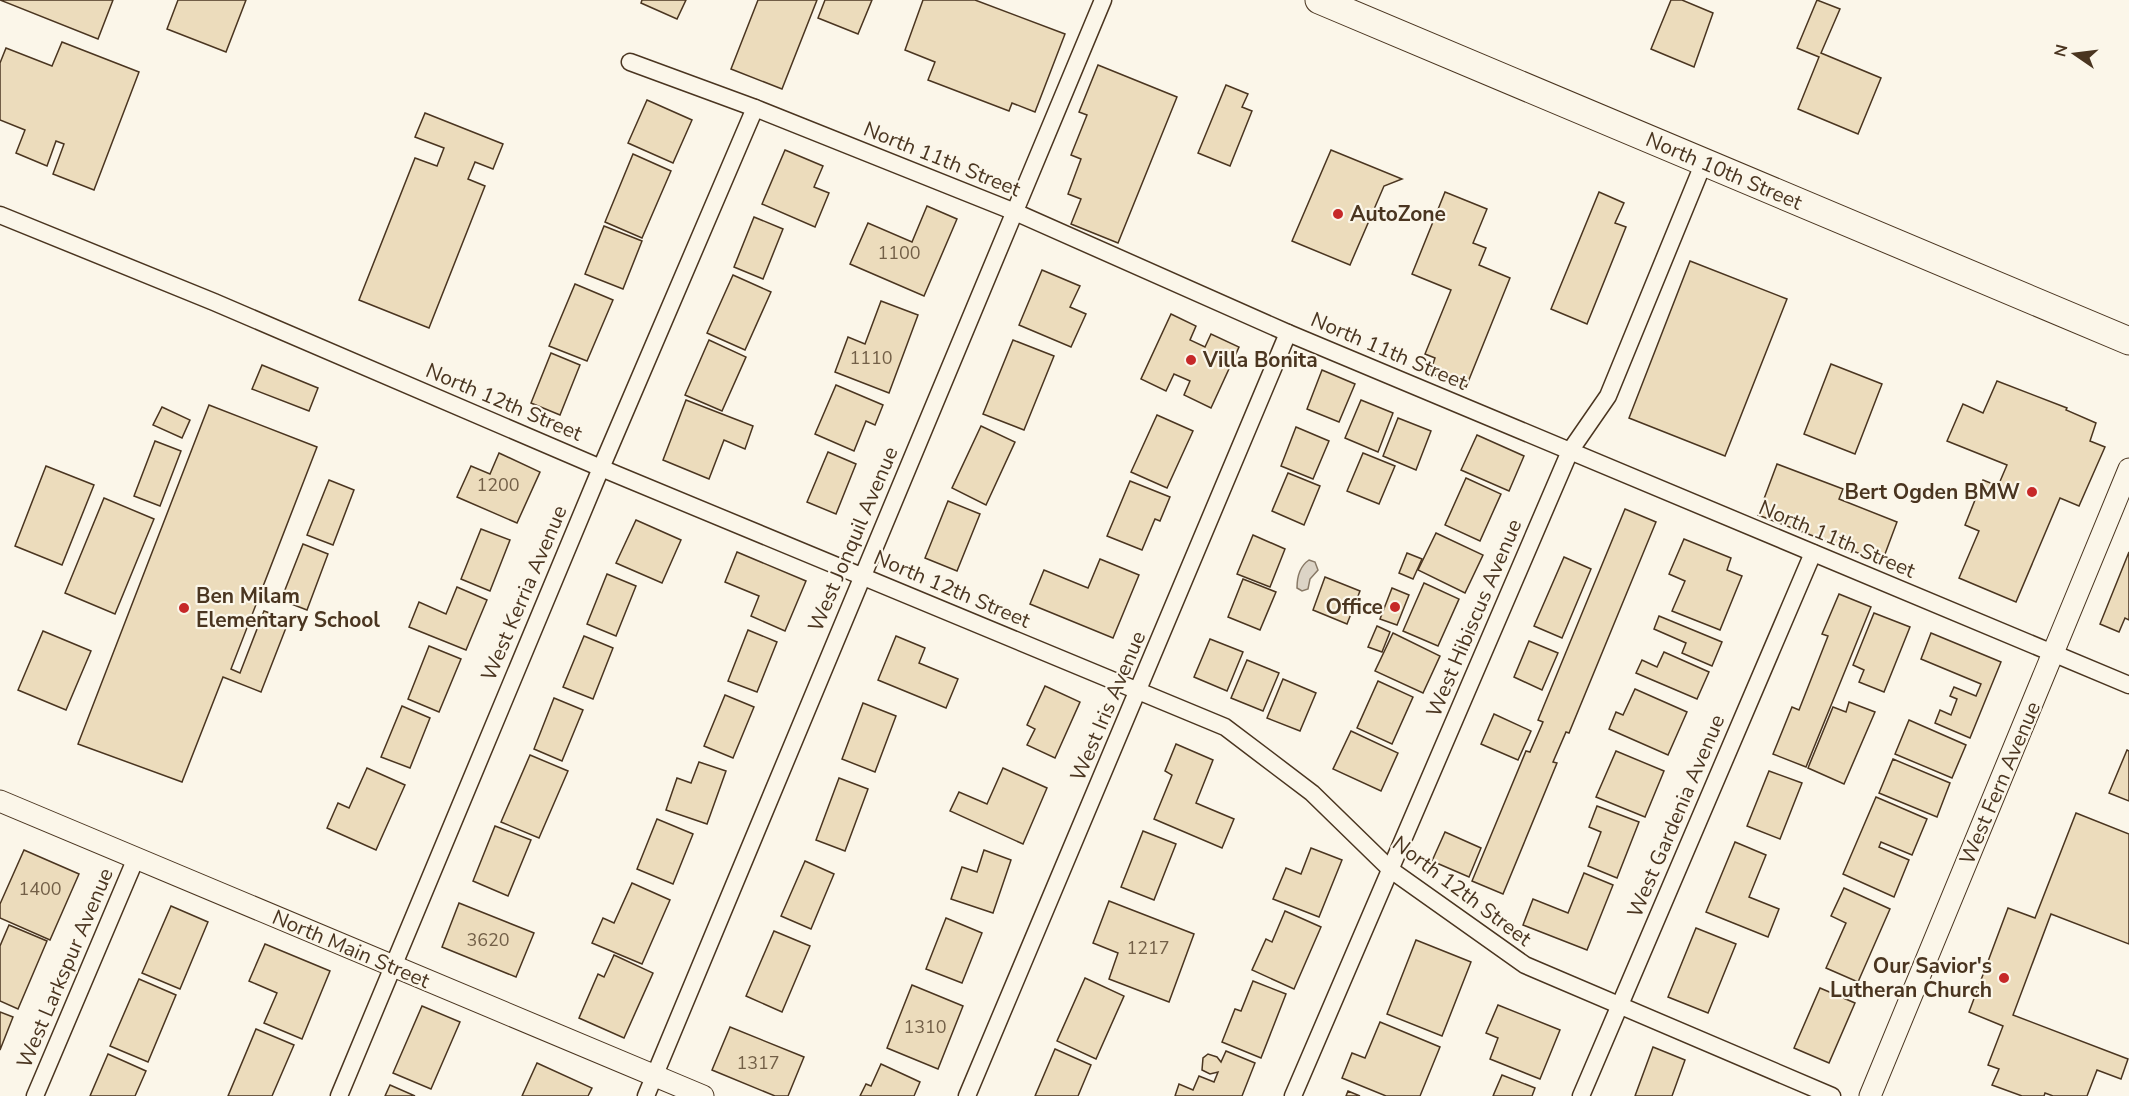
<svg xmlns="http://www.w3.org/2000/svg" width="2129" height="1096" font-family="'Nunito Sans',sans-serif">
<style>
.water{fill:#dcd4c6;stroke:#887966;stroke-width:1.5}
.building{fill:#ecdcbc;stroke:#4a3520;stroke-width:1.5}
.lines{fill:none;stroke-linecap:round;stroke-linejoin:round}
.minor-casing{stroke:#4a3520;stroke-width:19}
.tertiary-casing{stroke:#4a3520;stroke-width:23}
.primary-casing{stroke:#4a3520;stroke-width:29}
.minor{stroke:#fbf6e9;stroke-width:16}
.tertiary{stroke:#fbf6e9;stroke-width:21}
.primary{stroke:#fbf6e9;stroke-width:27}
.poi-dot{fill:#c62828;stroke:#fbf6e9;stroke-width:2}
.labels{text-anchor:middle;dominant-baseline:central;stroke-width:4.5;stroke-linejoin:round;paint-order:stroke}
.number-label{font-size:18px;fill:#725f47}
.street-label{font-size:21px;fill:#4a3520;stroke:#fbf6e9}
.poi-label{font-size:21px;font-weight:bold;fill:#4a3520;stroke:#fbf6e9;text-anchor:start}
</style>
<rect width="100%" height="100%" fill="#fbf6e9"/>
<path class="water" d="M1309 560 1315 562 1318 570 1310 579 1308 589 1302 591 1297 588C1297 577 1300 566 1309 560Z"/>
<g class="building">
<path d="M0 0H113L98 39Z"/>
<path d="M178 0H246L226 52 167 29Z"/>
<path d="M642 0H686L677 19 641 3Z"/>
<path d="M758 0H817L782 89 731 69Z"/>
<path d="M825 0H872L858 34 818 18Z"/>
<path d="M923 0H975L1065 34 1035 112 1012 103 1009 111 928 80 935 62 905 50Z"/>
<path d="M1671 0H1682L1713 13 1694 67 1651 49Z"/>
<path d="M1817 0 1840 9 1821 53 1881 78 1858 134 1798 109 1819 57 1797 48Z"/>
<path d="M62 42 139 72 94 190 53 174 64 144 56 141 47 166 16 153 25 130 0 120V63L6 48 52 66Z"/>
<path d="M1098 65 1177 97 1118 243 1071 224 1081 199 1068 194 1081 159 1071 155 1087 115 1079 112Z"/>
<path d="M1226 85 1248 94 1242 107 1252 111 1230 166 1198 153Z"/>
<path d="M647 100 692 120 673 163 628 143Z"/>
<path d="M425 113 503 144 493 169 475 162 468 179 485 186 429 328 359 300 415 158 437 166 444 148 415 137Z"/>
<path d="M785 150 823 166 814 187 829 193 815 227 762 204Z"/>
<path d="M1331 150 1402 179 1384 186 1350 265 1292 241Z"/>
<path d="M633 154 671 171 642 238 605 222Z"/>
<path d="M1445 192 1487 209 1473 243 1486 248 1479 265 1510 278 1466 387 1430 373 1435 358 1425 354 1451 290 1412 274Z"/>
<path d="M1599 192 1624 203 1615 223 1626 227 1587 324 1551 309Z"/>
<path d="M927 206 957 219 924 296 850 264 868 223 912 242Z"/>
<path d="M754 217 783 229 763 279 734 267Z"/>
<path d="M604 226 642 241 623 289 585 274Z"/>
<path d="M1690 261 1787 299 1725 456 1629 418Z"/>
<path d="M1042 270 1080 286 1070 307 1086 314 1071 347 1019 325Z"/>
<path d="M733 275 771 292 745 350 707 333Z"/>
<path d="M575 284 613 300 587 361 549 346Z"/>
<path d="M881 301 918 315 889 393 835 372 848 337 865 344Z"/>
<path d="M1171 314 1196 326 1190 340 1205 347 1211 334 1239 347 1211 408 1184 395 1190 381 1174 374 1166 391 1141 379Z"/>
<path d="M709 340 746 357 722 411 685 395Z"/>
<path d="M1013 340 1054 356 1024 430 983 414Z"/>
<path d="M551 353 580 365 560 415 531 403Z"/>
<path d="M1831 364 1882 384 1855 454 1804 434Z"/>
<path d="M262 365 318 388 309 411 252 389Z"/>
<path d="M1322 370 1355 384 1339 422 1307 409Z"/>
<path d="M1997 381 2067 408 2066 410 2096 423 2090 441 2105 447 2079 506 2060 498 2016 602 1959 578 1979 531 1965 525 1983 480 1998 486 2007 465 1947 441 1963 404 1983 413Z"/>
<path d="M836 385 883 405 875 425 866 421 854 451 815 434Z"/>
<path d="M686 400 753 426 745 449 724 440 709 479 663 460Z"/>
<path d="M1361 400 1393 413 1378 452 1345 438Z"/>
<path d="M209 405 317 447 231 669 240 673 264 611 289 620 261 692 223 677 182 782 78 744Z"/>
<path d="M162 407 190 420 182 438 153 425Z"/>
<path d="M1157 415 1193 431 1167 488 1131 472Z"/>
<path d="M1398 418 1431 431 1416 470 1383 456Z"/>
<path d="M981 426 1015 442 986 505 952 488Z"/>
<path d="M1296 427 1329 441 1313 479 1281 466Z"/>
<path d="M1477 435 1524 456 1509 491 1461 470Z"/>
<path d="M155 441 181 451 160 506 134 496Z"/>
<path d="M828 452 856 464 836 514 807 502Z"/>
<path d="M499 453 540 472 517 523 457 497 471 466 490 474Z"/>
<path d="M1363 453 1395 466 1379 504 1347 491Z"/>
<path d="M1777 464 1843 489 1839 499 1897 522 1882 562 1758 515Z"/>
<path d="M46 466 94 485 62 565 15 546Z"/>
<path d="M1288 473 1320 486 1304 525 1272 511Z"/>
<path d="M1466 478 1501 494 1480 541 1445 525Z"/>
<path d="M329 480 354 490 333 545 307 535Z"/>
<path d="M1130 481 1170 497 1160 521 1155 519 1142 550 1107 536Z"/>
<path d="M104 498 154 519 115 614 65 593Z"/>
<path d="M948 501 980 514 957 571 925 558Z"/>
<path d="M1625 509 1656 522 1569 733 1566 732 1553 762 1557 763 1503 894 1472 881 1526 751 1530 752 1543 722 1538 720Z"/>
<path d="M636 520 681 540 662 583 616 563Z"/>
<path d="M481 529 510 540 490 591 461 579Z"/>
<path d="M1436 533 1483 555 1465 593 1418 570Z"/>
<path d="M1253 535 1285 549 1270 587 1237 574Z"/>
<path d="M1684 539 1731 558 1727 570 1742 576 1720 630 1672 611 1685 581 1669 574Z"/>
<path d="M303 544 328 554 307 610 281 600Z"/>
<path d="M737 552 806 581 785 631 751 616 759 596 725 582Z"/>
<path d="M2129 552V620L2125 618 2119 632 2100 624Z"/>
<path d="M1407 553 1422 559 1413 579 1399 573Z"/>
<path d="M1564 557 1591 569 1562 638 1534 626Z"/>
<path d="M1100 559 1139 575 1113 638 1030 604 1044 570 1088 588Z"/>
<path d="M607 574 636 586 616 636 587 624Z"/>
<path d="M1325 577 1360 591 1347 624 1313 610Z"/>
<path d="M1243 579 1276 592 1260 630 1228 617Z"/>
<path d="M1424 583 1459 599 1438 646 1403 631Z"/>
<path d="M457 587 487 600 466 650 409 627 419 602 446 614Z"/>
<path d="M1392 588 1409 595 1397 625 1380 619Z"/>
<path d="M1839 594 1871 607 1806 767 1773 754 1792 707 1799 710 1828 636 1822 634Z"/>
<path d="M1874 613 1910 627 1884 692 1859 682 1864 670 1853 665Z"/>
<path d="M1659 616 1722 642 1712 666 1682 653 1686 643 1654 629Z"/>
<path d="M1377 626 1390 632 1382 652 1368 647Z"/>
<path d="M748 630 777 642 757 692 728 681Z"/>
<path d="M43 631 91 651 66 710 18 690Z"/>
<path d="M1393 633 1440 656 1423 693 1375 671Z"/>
<path d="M1931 633 2001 662 1970 738 1935 723 1940 710 1951 715 1957 699 1950 696 1954 687 1976 696 1981 684 1921 659Z"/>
<path d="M584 636 613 648 593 699 563 687Z"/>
<path d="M896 636 925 648 919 663 958 679 946 708 878 680Z"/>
<path d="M1210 639 1243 652 1227 691 1194 677Z"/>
<path d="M1529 641 1558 653 1542 690 1514 677Z"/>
<path d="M429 646 461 659 439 712 408 699Z"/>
<path d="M1664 652 1709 672 1697 699 1636 673 1642 660 1657 667Z"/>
<path d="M1247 660 1279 673 1263 711 1231 698Z"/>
<path d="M1283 679 1316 693 1300 731 1267 718Z"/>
<path d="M1378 681 1413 697 1392 744 1357 728Z"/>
<path d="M1045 686 1080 702 1055 758 1027 745 1035 729 1027 725Z"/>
<path d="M1635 689 1687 712 1668 755 1609 729 1616 712 1623 715Z"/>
<path d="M725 695 754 707 733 758 704 746Z"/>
<path d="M554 698 583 710 562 761 534 749Z"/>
<path d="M1849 702 1875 712 1844 784 1808 768 1833 707 1846 712Z"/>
<path d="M863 703 896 716 875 772 842 759Z"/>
<path d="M402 706 430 718 410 768 381 757Z"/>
<path d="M1494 714 1531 731 1518 760 1481 744Z"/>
<path d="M1909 720 1966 745 1952 778 1895 754Z"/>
<path d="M1351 731 1398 753 1381 791 1333 769Z"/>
<path d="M1176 744 1213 760 1196 803 1234 819 1222 848 1154 819 1172 775 1165 771Z"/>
<path d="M2127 750 2129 751V801L2109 793Z"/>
<path d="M1616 751 1664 771 1645 817 1596 797Z"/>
<path d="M530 755 568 771 539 838 501 822Z"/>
<path d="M1893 759 1950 783 1937 817 1879 793Z"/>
<path d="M699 762 726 771 707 824 666 810 677 778 691 783Z"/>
<path d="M367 768 405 785 376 850 327 828 338 803 349 808Z"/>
<path d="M1003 768 1047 788 1023 844 950 811 959 792 987 804Z"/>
<path d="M1769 771 1802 783 1780 839 1747 826Z"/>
<path d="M839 778 868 789 845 851 816 840Z"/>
<path d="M1876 797 1927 819 1912 855 1881 842 1879 847 1909 860 1894 897 1843 874Z"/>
<path d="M1597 806 1639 822 1617 878 1588 866 1601 832 1589 827Z"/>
<path d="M2076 813 2129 834V944L2051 914 2013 1015 2128 1059 2121 1079 2097 1070 2087 1096H2053L2045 1093 2044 1096H2022L1992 1085 1999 1069 1988 1065 2003 1026 1969 1012 2008 908 2035 918Z"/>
<path d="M657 819 693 834 673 884 637 869Z"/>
<path d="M495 826 531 840 508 896 473 881Z"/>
<path d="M1143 831 1176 844 1154 900 1121 887Z"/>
<path d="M1445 832 1481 848 1469 877 1432 861Z"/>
<path d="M1735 842 1766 855 1749 897 1779 909 1768 937 1706 912Z"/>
<path d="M1311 848 1342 860 1319 917 1273 899 1286 868 1301 874Z"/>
<path d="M24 850 79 874 50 940 0 918V904Z"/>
<path d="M984 850 1011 860 993 913 951 899 962 867 977 872Z"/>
<path d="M805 861 834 874 811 929 781 916Z"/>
<path d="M1584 873 1613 885 1587 950 1523 925 1533 899 1568 913Z"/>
<path d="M632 883 670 900 642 964 592 943 603 918 614 923Z"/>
<path d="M1844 888 1890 909 1858 982 1826 968 1846 923 1831 916Z"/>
<path d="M1109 901 1194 934 1169 1002 1109 979 1118 953 1093 943Z"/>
<path d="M459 903 534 933 516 977 442 947Z"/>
<path d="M171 906 208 922 180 989 142 973Z"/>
<path d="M1285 911 1321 927 1294 989 1252 970 1266 939 1272 942Z"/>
<path d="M946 918 982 933 962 983 926 969Z"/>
<path d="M9 925 47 941 18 1009 0 1001V946Z"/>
<path d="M1696 928 1736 944 1708 1013 1668 997Z"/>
<path d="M774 931 810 946 782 1012 746 996Z"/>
<path d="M1416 940 1471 962 1442 1036 1387 1014Z"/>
<path d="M265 944 330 971 302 1039 264 1023 277 993 249 981Z"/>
<path d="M614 955 653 973 624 1038 579 1018 598 974 604 977Z"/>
<path d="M1085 978 1124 996 1096 1059 1057 1041Z"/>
<path d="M139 979 176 995 148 1062 110 1046Z"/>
<path d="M1253 981 1286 994 1261 1058 1222 1042 1235 1009 1241 1011Z"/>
<path d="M912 985 963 1006 938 1069 887 1048Z"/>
<path d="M1820 988 1855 1003 1829 1063 1794 1048Z"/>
<path d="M1498 1005 1560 1030 1540 1079 1490 1059 1498 1038 1486 1033Z"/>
<path d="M422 1006 460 1022 431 1089 393 1073Z"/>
<path d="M0 1012 13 1017 0 1050Z"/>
<path d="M1380 1022 1440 1047 1420 1096H1386L1342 1078 1352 1053 1365 1058Z"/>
<path d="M730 1027 804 1057 788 1096H775L712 1070Z"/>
<path d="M256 1029 294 1045 272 1096H228Z"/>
<path d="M1653 1047 1685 1060 1672 1096H1635Z"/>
<path d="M1055 1049 1091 1065 1078 1096H1035Z"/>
<path d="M1226 1051 1255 1063 1242 1096H1175L1179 1084 1193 1090 1199 1076 1214 1082 1218 1072 1210 1074 1202 1070 1203 1058 1208 1054 1217 1057 1221 1062Z"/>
<path d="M108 1054 146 1071 135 1096H90Z"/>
<path d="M537 1063 592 1088 588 1096H522Z"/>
<path d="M881 1064 920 1082 914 1096H860L866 1084 871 1086Z"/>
<path d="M1502 1075 1535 1088 1532 1096H1493Z"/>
<path d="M390 1085 415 1096H385Z"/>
<path d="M1348 1091 1360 1096H1346Z"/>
</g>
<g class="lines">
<defs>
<g id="minor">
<path d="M630 62 755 108 1015 212 1288 333 2129 685"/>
<path d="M0 215 214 302 601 468 1225 727 1312 793 1391 870 1525 965 1832 1096"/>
<path d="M35 1096 136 858"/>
<path d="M339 1096 601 468 755 108"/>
<path d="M646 1096 1103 0"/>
<path d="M967 1096 1288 333"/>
<path d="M1293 1096 1570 451 1608 396 1704 162"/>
<path d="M1581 1096 1813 553"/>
</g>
<g id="tertiary">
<path d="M0 801 703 1096"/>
<path d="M1870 1096 2129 469"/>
</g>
<path id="primary" d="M1319 0 2129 341"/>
</defs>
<use href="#minor" class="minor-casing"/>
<use href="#tertiary" class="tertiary-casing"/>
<use href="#primary" class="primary-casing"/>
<use href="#minor" class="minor"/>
<use href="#tertiary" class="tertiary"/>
<use href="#primary" class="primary"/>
</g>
<g class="poi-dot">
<circle cx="1338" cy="214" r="6"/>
<circle cx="1191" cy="360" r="6"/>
<circle cx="2032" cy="492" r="6"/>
<circle cx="1395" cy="607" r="6"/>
<circle cx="184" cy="608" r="6"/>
<circle cx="2004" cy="978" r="6"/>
</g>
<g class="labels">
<g class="number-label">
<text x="899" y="253">1100</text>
<text x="871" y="358">1110</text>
<text x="498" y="485">1200</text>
<text x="40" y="889">1400</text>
<text x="488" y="940">3620</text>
<text x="1148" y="948">1217</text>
<text x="925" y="1027">1310</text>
<text x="758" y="1063">1317</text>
</g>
<g class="street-label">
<text transform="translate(942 159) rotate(22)">North 11th Street</text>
<text transform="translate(1724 171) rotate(23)">North 10th Street</text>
<text transform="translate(1389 351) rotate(23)">North 11th Street</text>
<text transform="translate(504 402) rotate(23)">North 12th Street</text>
<text transform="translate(853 539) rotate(-67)">West Jonquil Avenue</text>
<text transform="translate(1837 539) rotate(23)">North 11th Street</text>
<text transform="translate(952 589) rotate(23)">North 12th Street</text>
<text transform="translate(524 593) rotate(-67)">West Kerria Avenue</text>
<text transform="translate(1474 618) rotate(-67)">West Hibiscus Avenue</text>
<text transform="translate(1108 706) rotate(-67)">West Iris Avenue</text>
<text transform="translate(2000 783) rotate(-67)">West Fern Avenue</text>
<text transform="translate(1676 816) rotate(-67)">West Gardenia Avenue</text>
<text transform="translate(1462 891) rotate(37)">North 12th Street</text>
<text transform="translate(351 949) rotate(23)">North Main Street</text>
<text transform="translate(65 968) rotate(-67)">West Larkspur Avenue</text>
</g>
<g class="poi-label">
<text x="1350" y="214">AutoZone</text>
<text x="1203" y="360">Villa Bonita</text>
<text x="2020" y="492" text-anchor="end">Bert Ogden BMW</text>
<text x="196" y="596">Ben Milam<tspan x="196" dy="24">Elementary School</tspan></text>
<text x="1383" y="607" text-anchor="end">Office</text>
<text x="1992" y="966" text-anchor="end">Our Savior's<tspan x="1992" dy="24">Lutheran Church</tspan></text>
</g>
</g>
<g transform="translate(2075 54) rotate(284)" stroke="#fbf6e9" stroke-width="4.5" paint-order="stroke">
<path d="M0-4.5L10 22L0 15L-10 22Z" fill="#4a3520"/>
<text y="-9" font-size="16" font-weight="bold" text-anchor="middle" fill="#4a3520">N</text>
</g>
</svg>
